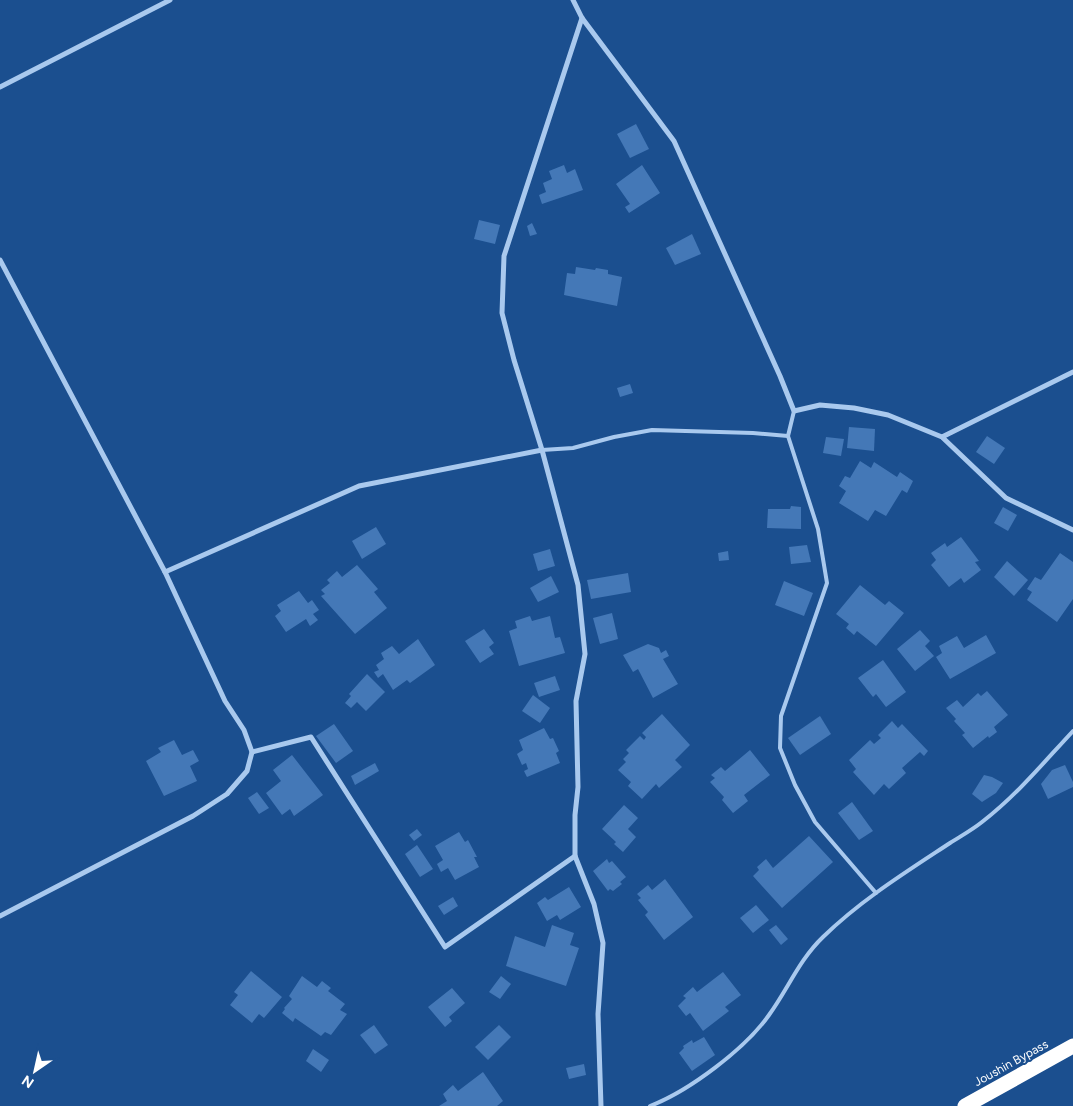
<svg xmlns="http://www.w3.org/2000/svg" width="1073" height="1106" font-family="Figtree,sans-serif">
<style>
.building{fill:#4478b7}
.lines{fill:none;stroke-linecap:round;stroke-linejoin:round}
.lane{stroke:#a9c9ee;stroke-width:4}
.street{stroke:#a9c9ee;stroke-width:5}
.highway{stroke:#fff;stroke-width:15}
.labels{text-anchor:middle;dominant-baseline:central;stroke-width:4;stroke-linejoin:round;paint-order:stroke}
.street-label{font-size:12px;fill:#fff;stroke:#1b4f8f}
</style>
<rect width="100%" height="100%" fill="#1b4f8f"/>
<g class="building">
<path d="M636 124 649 149 630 158 617 134Z"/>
<path d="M564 165 567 173 575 169 583 190 542 204 539 195 546 192 543 183 552 179 549 171Z"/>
<path d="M642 165 660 193 629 213 625 207 630 204 616 184Z"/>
<path d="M479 220 500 225 495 244 474 239Z"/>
<path d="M532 223 537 234 530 236 527 226Z"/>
<path d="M692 234 701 254 675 265 666 248Z"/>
<path d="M576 267 595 270 596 268 608 270V274L622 277 617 306 564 295 567 273 575 274Z"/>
<path d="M630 384 633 393 620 397 617 388Z"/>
<path d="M849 427 875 429 874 451 847 448Z"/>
<path d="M987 436 1005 448 994 464 976 452Z"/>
<path d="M826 437 844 439 841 456 823 453Z"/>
<path d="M860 461 871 468 874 462 897 477 900 472 913 481 907 493 902 490 886 516 875 510 868 521 839 503 846 491 839 486 845 476 850 478Z"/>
<path d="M791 506 801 507V529L767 528 768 509H790Z"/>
<path d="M1003 507 1017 515 1008 531 994 523Z"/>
<path d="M376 527 386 544 362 559 352 541Z"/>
<path d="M961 537 979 561 975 562 981 570 964 583 961 578 949 587 931 565 936 560 931 553 945 543 947 547Z"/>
<path d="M807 545 811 562 791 564 789 547Z"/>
<path d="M550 549 555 566 538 571 533 554Z"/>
<path d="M728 551 729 560 719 561 718 553Z"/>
<path d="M1060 553 1073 562V599L1057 622 1027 600 1032 592 1027 589 1035 577 1041 580Z"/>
<path d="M1007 561 1028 580 1014 596 994 577Z"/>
<path d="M357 565 378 589 374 592 387 608 355 634 321 596 325 594 321 590 330 583 327 580 337 571 342 577Z"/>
<path d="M628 573 631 592 591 599 587 580Z"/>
<path d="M551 576 559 592 538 602 530 588Z"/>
<path d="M784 581 813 593 804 616 775 605Z"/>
<path d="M860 585 885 605 889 601 904 613 876 646 857 631 854 635 846 628 849 624 836 614Z"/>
<path d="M299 591 308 603 312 600 319 610 313 614 318 620 310 626 306 619 286 632 275 616 281 611 277 605Z"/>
<path d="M612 613 618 639 600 644 593 618Z"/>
<path d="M530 616 532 621 550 616 555 638 560 637 565 653 519 666 509 631 517 628 515 621Z"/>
<path d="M484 629 494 643 489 647 494 654 480 663 465 641Z"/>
<path d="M920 630 930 641 925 646 934 656 915 671 897 649Z"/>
<path d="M986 635 996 653 950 679 936 657 942 653 939 646 957 636 964 648Z"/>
<path d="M418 639 435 665 410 683 407 680 393 690 383 674 378 678 374 672 379 670 376 665 384 659 381 653 392 646 399 654Z"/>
<path d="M648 644 659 648 661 653 666 650 669 656 663 659 678 684 653 698 638 669 633 672 623 655Z"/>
<path d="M883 660 906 692 886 707 876 694 873 697 858 678Z"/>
<path d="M367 674 385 692 366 711 357 702 351 708 345 703 351 696 349 694Z"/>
<path d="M555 676 560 690 539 697 534 683Z"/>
<path d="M987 691 1008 715 994 727 997 732 989 738 988 736 973 748 962 735 965 733 954 721 956 719 946 708 957 700 963 707 978 693 981 696Z"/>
<path d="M533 695 550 708 540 723 522 711Z"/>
<path d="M662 714 690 745 675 760 682 767 659 788 656 784 642 799 628 786 631 782 618 770 626 762 623 759 629 753 626 750 640 736 644 740 646 737 642 733Z"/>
<path d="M820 716 831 734 800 755 788 738Z"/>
<path d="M892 721 898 728 902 724 928 751 924 756 920 752 902 768 906 773 889 789 884 784 874 795 853 772 856 769 849 760 870 740 874 744 881 738 878 735Z"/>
<path d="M334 724 353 751 336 763 316 736Z"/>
<path d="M544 728 550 739 553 738 559 751 556 753 560 763 527 777 524 771 528 769 526 763 522 765 517 754 523 750 519 740Z"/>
<path d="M174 740 182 755 193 750 199 761 190 766 197 781 164 796 146 761 161 752 158 748Z"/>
<path d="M750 750 770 775 744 795 748 801 733 813 722 800 724 797 710 782 715 778 711 775 721 767 725 771Z"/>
<path d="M292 755 323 795 294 816 290 809 282 815 266 793 281 781 273 770Z"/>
<path d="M375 763 379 771 355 785 351 776Z"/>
<path d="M1065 765 1073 782V787L1048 799 1041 784 1052 770Z"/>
<path d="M984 775 992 777 1003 783 996 793 982 802 972 794Z"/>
<path d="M257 792 269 808 259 814 248 798Z"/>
<path d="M852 802 873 831 859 840 838 813Z"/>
<path d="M624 805 638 818 628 829 636 837 623 852 614 844 616 842 602 829Z"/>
<path d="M417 829 422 835 414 841 409 835Z"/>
<path d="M459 832 465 842 468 840 477 857H474L479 867 455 880 448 868 441 872 437 864 443 860 435 846Z"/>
<path d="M809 836 833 862 782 908 753 876 759 870 757 867 766 859 773 868Z"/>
<path d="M417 845 433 869 420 877 405 854Z"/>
<path d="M607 859 609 863 612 861 626 877 620 882 622 884 613 891 610 889 608 891 593 871Z"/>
<path d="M665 879 693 917 664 940 645 915 648 912 638 900 641 898 637 894 648 885 652 890Z"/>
<path d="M569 887 581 907 560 920 557 915 547 921 537 903 545 897 548 900Z"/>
<path d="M453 897 458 906 444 915 438 906Z"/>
<path d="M756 905 769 920 753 933 740 918Z"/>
<path d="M552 925 574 933 570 945 579 948 566 986 506 966 515 936 545 947Z"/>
<path d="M776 925 788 939 781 945 769 930Z"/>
<path d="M251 971 282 997 264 1018 259 1014 252 1023 230 1005 238 995 234 992Z"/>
<path d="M723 972 741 995 725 1007 729 1011 703 1031 690 1013 686 1016 678 1006 686 998 683 996 693 987 697 992Z"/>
<path d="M302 976 317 987 322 981 331 988 328 991 345 1004 340 1010 347 1014 331 1035 325 1032 321 1036 295 1018 293 1022 282 1013 285 1009 284 1008 292 999 289 996Z"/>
<path d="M501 976 511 984 500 999 489 992Z"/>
<path d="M452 988 465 1003 449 1017 452 1021 445 1027 428 1007Z"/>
<path d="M374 1025 388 1045 375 1054 360 1035Z"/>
<path d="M499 1025 511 1037 488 1060 475 1047Z"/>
<path d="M704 1037 715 1055 692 1071 679 1053 684 1048 683 1046 692 1040 693 1043Z"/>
<path d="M313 1049 329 1060 321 1072 306 1061Z"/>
<path d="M584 1064 586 1075 569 1079 566 1068Z"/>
<path d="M483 1072 503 1101 497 1106H439L447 1101 443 1094 453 1085 458 1091Z"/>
</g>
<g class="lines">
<g class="lane">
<path d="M794 411 788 436 818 529 827 583 781 716 780 748 795 785 815 822 876 893"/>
<path d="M542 450 573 448 614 437 652 430 753 433 788 436"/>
<path d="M650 1106C689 1091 745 1049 769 1015 788 989 799 960 823 937 861 900 906 872 950 843 961 836 972 830 982 822 1016 796 1044 762 1073 731"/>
</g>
<g class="street">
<path d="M573 0 582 18 674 141 780 376 794 411 820 405 854 408 888 415 942 437 1006 498 1073 530"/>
<path d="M582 18 504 256 502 313 514 360 542 450 578 585 585 654 576 701 578 787 575 815V856L594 904 603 943 598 1014 601 1106"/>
<path d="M0 87 170 0"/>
<path d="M0 260 165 572 225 701 244 730 252 752 247 771 227 794 193 816 0 916"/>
<path d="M942 437 1073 372"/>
<path d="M165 572 359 486 542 450"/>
<path d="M252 752 311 737 445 947 575 856"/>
</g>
<path class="highway" d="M965 1106 1073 1046"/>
</g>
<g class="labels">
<g class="street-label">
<text transform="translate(1011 1063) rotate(-29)">Joushin Bypass</text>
</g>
</g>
<g transform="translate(35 1071) rotate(214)" stroke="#1b4f8f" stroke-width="4" paint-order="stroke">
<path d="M0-4L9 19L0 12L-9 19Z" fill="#ffffff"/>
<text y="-8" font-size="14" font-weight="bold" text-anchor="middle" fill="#ffffff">N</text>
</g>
</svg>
